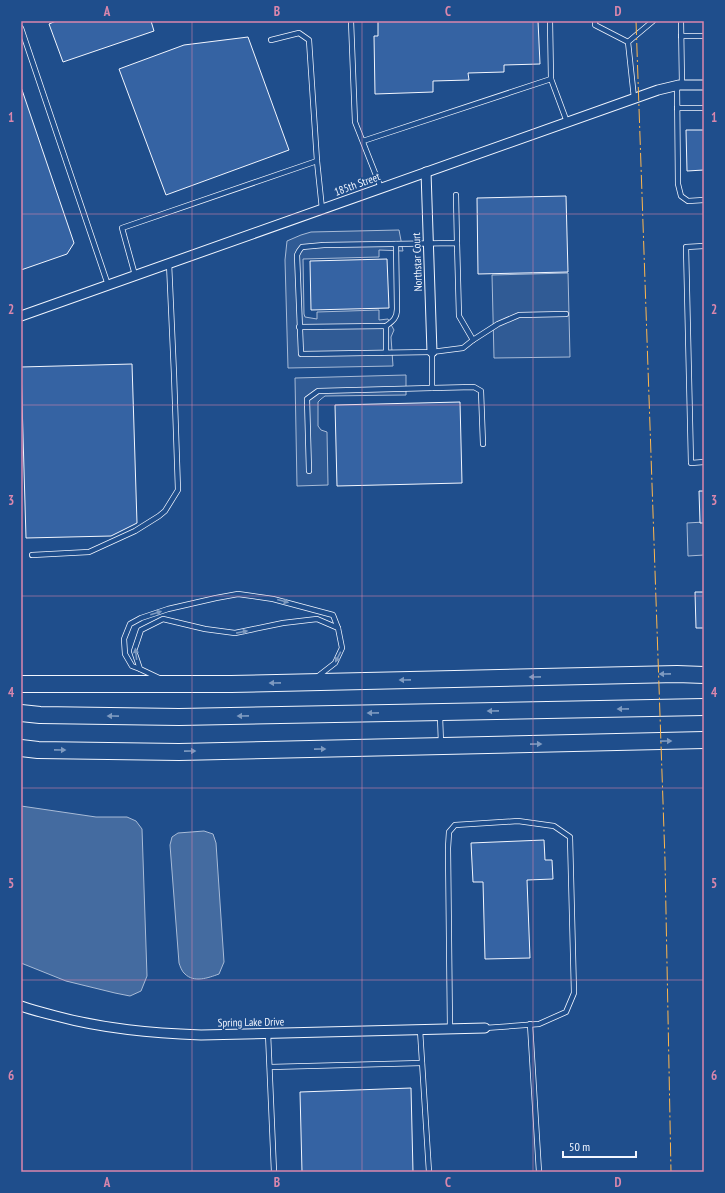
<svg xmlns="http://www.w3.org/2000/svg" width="725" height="1193" font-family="'PT Sans Narrow',sans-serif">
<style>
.built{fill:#305b95;stroke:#a8bbd7}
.water{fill:#446ba0;stroke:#a8bbd7}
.building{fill:#3563a3;stroke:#f2f6ff}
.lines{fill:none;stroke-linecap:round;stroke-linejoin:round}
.lane-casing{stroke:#f2f6ff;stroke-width:6}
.street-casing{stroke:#f2f6ff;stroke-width:11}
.highway-casing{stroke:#f2f6ff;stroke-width:18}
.lane{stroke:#1f4e8c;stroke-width:4.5}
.street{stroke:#1f4e8c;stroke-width:9}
.highway{stroke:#1f4e8c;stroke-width:16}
.power{stroke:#ffb74d;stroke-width:1;stroke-dasharray:14 3 2 3;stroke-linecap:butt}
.oneway{fill:#7e9ac0}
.grid{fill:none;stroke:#da87ad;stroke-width:1;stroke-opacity:0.55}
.labels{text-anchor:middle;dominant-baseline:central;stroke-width:3;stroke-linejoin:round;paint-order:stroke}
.street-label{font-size:11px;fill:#f2f6ff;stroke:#1f4e8c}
.neatline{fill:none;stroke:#da87ad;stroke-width:1.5}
.grid-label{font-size:13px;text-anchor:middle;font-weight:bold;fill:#da87ad}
</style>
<rect width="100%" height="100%" fill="#1f4e8c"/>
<g class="built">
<path d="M399 230 403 251 379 250V257L303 259 304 314 305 317 317 319V312L379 310V320L388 319 394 330 391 337 393 366 288 368 285 260 287 241 301 235 311 232Z"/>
<path d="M568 273 570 357 494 358 492 275Z"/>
<path d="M406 375V395L325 396 321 399 318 402V426L321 430 327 432 328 485 297 486 295 378Z"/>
<path d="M704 522V555L688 556 687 523Z"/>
</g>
<g class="water">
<path d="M21 806 96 817H127L136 821 142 829 147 976 141 991 130 996 115 993 66 981 21 963Z"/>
<path d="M204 831 213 834 216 843 224 962 219 974C208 978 194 983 185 974 182 972 180 966 179 963L170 845 172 837 178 833Z"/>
</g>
<g class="building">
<path d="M56 21H151L154 31 63 62 49 24Z"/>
<path d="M378 21H538L540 64 504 65V72L468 73 469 80 433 81V92L375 94 374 36H378Z"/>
<path d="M248 37 289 150 166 195 119 69 184 45Z"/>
<path d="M21 87 74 243 67 254 21 270Z"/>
<path d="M686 130H704V170L687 171Z"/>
<path d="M566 196 568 272 478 274 477 198Z"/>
<path d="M387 259 389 308 311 310 310 261Z"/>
<path d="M132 364 137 523 111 536 26 538 21 367Z"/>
<path d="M460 402 462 483 337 486 335 405Z"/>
<path d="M699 491H704V523H700Z"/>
<path d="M695 592H704V628H696Z"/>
<path d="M544 840 545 860H552L553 879 527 880 530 958 485 959 483 882H473L471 843Z"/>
<path d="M411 1088 413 1172H302L300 1092Z"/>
</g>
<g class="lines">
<defs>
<g id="lane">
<path d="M351 21 355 122 381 188"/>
<path d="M550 21 551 79 567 122"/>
<path d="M595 21V25L628 42"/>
<path d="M681 21 682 85"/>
<path d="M21 28 108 285"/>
<path d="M681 36H704"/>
<path d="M271 40 299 33 309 40 317 161"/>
<path d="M677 86 678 184 681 196 688 201 704 200"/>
<path d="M634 98 628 42 653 21"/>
<path d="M677 108H704"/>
<path d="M363 141 551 79"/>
<path d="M456 195 457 243"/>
<path d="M457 243 459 316 473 340 463 348 432 352 301 354 297 255 299 251 302 247 324 245Z"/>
<path d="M704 246 686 247 691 463 704 462"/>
<path d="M135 275 122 228 317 161 322 209"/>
<path d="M386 326V352"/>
<path d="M299 327 386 326C393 321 397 318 397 309L396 244"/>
<path d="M473 340 498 324 519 315 566 314"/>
<path d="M432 352V388L474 387 481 391 483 444"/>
<path d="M309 471 307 399 318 391 432 388"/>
<path d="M32 555 89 552 135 531 159 516 165 511 178 490 174 374 169 263"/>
<path d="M140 669 132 666 125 654 124 639 130 624 141 618 168 609 216 598 238 594 273 599 333 615 338 628"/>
<path d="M159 678 140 669 134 651 141 630 163 619 205 629 235 633 283 623 317 619 338 628 342 648 335 663 317 677"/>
<path d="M440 716 441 744"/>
<path d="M530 1024 539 1172"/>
<path d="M450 1029 448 848 449 832 455 825 518 821 554 826 570 837 574 993 566 1012 539 1024 485 1028"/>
<path d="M420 1030 429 1172"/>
<path d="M268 1033 274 1172"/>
<path d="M270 1067 422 1063"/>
</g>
<g id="street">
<path d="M426 172 432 352"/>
<path d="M21 316 658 90 679 85H704"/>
<path d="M21 1006C32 1010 44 1013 56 1016 104 1029 152 1033 201 1035L485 1028"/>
</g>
<g id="highway">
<path d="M21 684H231L677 674 704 675"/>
<path d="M21 713 40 715 179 717 704 707"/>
<path d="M21 748 38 750 179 752 704 740"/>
</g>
</defs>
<use href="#lane" class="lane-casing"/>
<use href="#street" class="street-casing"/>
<use href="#highway" class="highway-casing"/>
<use href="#lane" class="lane"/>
<use href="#street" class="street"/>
<use href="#highway" class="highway"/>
<path class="power" d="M636 21 665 860 671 1172"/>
</g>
<defs><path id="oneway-solid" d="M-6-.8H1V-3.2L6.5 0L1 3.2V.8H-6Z"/></defs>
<g class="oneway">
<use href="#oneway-solid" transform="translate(283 601) rotate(15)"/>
<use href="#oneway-solid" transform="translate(156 613) rotate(-18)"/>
<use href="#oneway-solid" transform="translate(242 632) rotate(-11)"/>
<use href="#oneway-solid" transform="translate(136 654) rotate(-97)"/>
<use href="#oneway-solid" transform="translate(338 657) rotate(117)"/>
<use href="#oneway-solid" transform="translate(665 674) rotate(179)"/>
<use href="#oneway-solid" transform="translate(535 677) rotate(179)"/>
<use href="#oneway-solid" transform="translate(405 680) rotate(179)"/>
<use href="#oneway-solid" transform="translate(275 683) rotate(179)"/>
<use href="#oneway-solid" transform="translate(623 709) rotate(179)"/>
<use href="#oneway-solid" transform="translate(493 711) rotate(179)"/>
<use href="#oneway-solid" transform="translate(373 713) rotate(179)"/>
<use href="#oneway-solid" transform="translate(113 716) rotate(-179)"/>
<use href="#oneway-solid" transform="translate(243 716) rotate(179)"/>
<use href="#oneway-solid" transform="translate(666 741) rotate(-1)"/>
<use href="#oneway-solid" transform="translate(536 744) rotate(-1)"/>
<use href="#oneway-solid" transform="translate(320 749) rotate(-1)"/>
<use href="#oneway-solid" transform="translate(60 750) rotate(1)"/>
<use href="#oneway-solid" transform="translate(190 751) rotate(-1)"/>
</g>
<path class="grid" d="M192 21V1172M362 21V1172M533 21V1172M21 214H704M21 405H704M21 596H704M21 788H704M21 980H704"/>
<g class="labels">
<g class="street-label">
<text transform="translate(357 184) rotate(-20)">185th Street</text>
<text transform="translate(417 262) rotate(-92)">Northstar Court</text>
<text transform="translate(251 1022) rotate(-1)">Spring Lake Drive</text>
</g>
</g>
<rect width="725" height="1193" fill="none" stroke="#1f4e8c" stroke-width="44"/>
<path d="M563 1151v6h73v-6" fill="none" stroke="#f2f6ff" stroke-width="2"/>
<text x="569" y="1151" font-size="12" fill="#f2f6ff" stroke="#1f4e8c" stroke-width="3" paint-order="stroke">50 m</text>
<rect x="22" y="22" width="681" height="1149" class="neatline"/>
<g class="grid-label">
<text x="107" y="16">A</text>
<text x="277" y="16">B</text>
<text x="448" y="16">C</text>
<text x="618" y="16">D</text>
<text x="11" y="122">1</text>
<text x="714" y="122">1</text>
<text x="11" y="314">2</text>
<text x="714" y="314">2</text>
<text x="11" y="505">3</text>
<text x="714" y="505">3</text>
<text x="11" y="697">4</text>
<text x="714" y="697">4</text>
<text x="11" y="888">5</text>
<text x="714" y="888">5</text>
<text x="11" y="1080">6</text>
<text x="714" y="1080">6</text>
<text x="107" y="1187">A</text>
<text x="277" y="1187">B</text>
<text x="448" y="1187">C</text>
<text x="618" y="1187">D</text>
</g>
</svg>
